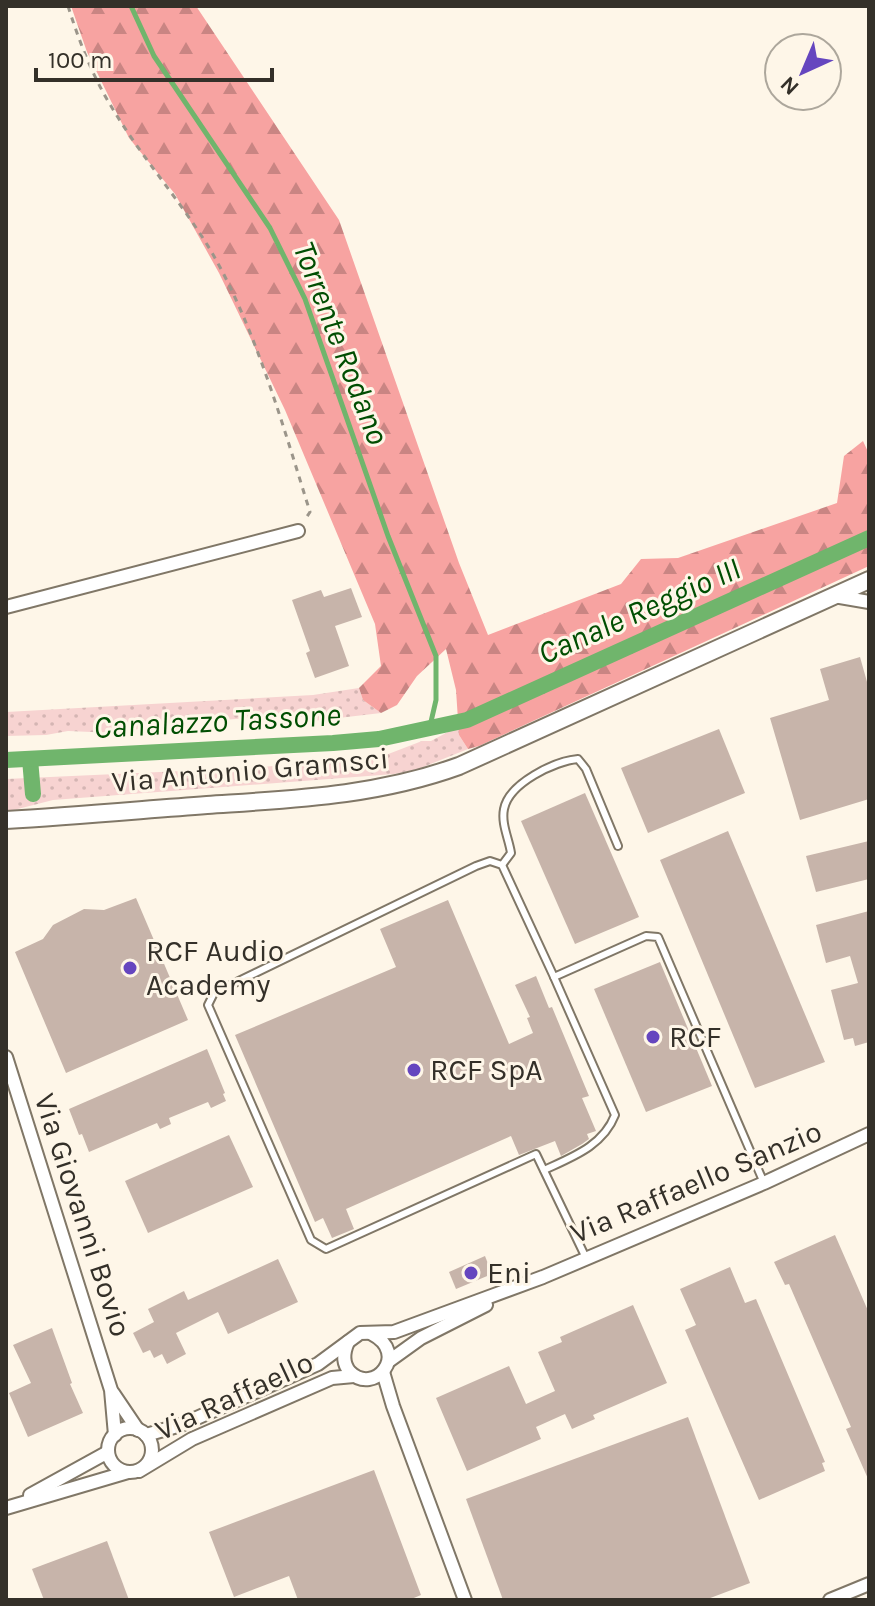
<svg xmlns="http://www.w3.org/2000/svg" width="875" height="1606" font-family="Karla,sans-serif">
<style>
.grass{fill:url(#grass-dots)}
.forest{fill:url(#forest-firs)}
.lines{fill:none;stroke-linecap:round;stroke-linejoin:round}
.stream{stroke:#70b56c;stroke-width:5}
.canal{stroke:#70b56c;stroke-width:16}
.building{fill:#c7b4aa}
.service-casing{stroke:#807767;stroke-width:10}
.minor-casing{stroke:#807767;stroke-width:16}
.tertiary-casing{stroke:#807767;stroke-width:20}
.path{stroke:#9b958a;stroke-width:3;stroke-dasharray:6 6;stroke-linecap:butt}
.service{stroke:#fff;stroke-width:6}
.minor{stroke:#fff;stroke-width:12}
.tertiary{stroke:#fff;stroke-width:16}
.poi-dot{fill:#6546bf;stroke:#fef6e8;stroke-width:3}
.labels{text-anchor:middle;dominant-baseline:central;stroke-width:6;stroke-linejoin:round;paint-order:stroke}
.street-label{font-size:30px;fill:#343029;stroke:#fef6e8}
.poi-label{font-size:30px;fill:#343029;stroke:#fef6e8;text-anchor:start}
.water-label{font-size:32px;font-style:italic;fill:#004e02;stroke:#fef6e8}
</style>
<defs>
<pattern id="grass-dots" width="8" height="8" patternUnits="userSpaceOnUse" patternTransform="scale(2)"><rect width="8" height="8" fill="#f7d3d1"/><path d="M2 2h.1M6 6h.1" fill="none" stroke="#d4b5b3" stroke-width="1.8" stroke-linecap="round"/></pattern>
<pattern id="forest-firs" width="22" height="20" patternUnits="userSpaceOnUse" patternTransform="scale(2)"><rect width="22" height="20" fill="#f7a3a1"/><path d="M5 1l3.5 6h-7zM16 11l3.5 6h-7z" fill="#c98583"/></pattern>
</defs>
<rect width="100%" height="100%" fill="#fef6e8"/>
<g class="grass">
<path d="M359 688 363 700 381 713 313 721 296 715 271 721 263 717 169 724 115 733 68 731 46 735 6 736V712L313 695Z"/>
<path d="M459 726V735L468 749 418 769 394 774 53 800 6 812V779L248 768 378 758 422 741H431Z"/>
</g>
<path class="forest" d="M71 6H196L339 220 459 563 488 635 621 584 641 559 678 558 837 503 844 456 863 441 869 454V566L479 746 468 749 459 735 456 690 446 649 417 676 397 705 381 713 363 700 359 688 381 666 375 624 285 410 219 273 175 194 129 138 87 52Z"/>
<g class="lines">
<path class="stream" d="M131 6 154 56 270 228 305 299 388 536 436 656V700L430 726"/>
<g class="canal">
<path d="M30 759 33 794"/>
<path d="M6 760 333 743 379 739 467 720 869 538"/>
</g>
</g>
<g class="building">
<path d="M351 588 362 617 335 626 349 666 315 678 306 653 310 651 292 600 321 590 324 597Z"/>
<path d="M860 657 869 689V799L800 820 770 718 829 700 820 669Z"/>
<path d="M719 729 745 793 648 833 621 768Z"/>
<path d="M585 793 639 917 575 944 521 821Z"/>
<path d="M728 831 825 1062 755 1088 660 860Z"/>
<path d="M869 841V879L816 892 806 856Z"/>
<path d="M136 898 188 1020 66 1073 15 952 43 939 53 925 84 909 104 910Z"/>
<path d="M448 900 509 1044 533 1033 527 1018 530 1017 515 985 536 976 549 1008 552 1007 589 1096 582 1098 596 1131 587 1134 589 1139 582 1144 561 1156 555 1141 519 1155 511 1136 346 1209 354 1229 332 1238 323 1218 315 1222 235 1035 396 967 380 929Z"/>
<path d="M869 911V1042L855 1046 853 1038 844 1040 831 990 858 983 850 956 826 963 816 925Z"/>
<path d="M660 962 712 1086 646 1112 594 989Z"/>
<path d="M207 1049 225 1093 223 1094 226 1101 211 1108 208 1102 169 1118 171 1124 160 1129 157 1123 89 1152 82 1134 79 1135 69 1109Z"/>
<path d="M229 1135 253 1187 148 1233 125 1181Z"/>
<path d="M835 1235 869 1313V1481L846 1429 851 1427 789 1284 785 1285 774 1262Z"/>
<path d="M485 1256 492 1274 456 1289 449 1272Z"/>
<path d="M278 1259 298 1302 228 1334 218 1312 176 1333 186 1354 167 1364 162 1354 154 1358 150 1350 143 1353 133 1333 154 1322 148 1309 184 1291 188 1300Z"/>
<path d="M730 1267 745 1303 756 1299 825 1462 822 1463 825 1471 759 1500 685 1330 696 1325 680 1289Z"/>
<path d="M633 1305 667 1383 593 1415 595 1419 572 1429 565 1414 536 1427 541 1439 467 1471 436 1398 509 1366 526 1404 555 1391 538 1352 562 1342 560 1337Z"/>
<path d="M52 1328 72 1383 70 1384 83 1413 28 1437 9 1393 31 1383 13 1345Z"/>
<path d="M688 1417 750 1583 705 1600H503L466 1499Z"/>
<path d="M374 1470 421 1595 409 1600H298L289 1576 234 1597 209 1532Z"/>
<path d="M107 1541 129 1600H44L32 1569Z"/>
</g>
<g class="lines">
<defs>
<g id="service">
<path d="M502 865 511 853C509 839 501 824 504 809 509 783 555 761 578 759L586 769 618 846"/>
<path d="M544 1170C572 1157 603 1146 615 1115L554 977"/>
<path d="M586 1258 536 1154 326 1249 311 1240 208 1005 214 993 476 866 490 861 502 865 554 977 646 936 658 937 764 1183"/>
</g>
<g id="minor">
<path d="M834 596 869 602"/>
<path d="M6 607 298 531"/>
<path d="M6 1057 111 1390 115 1435"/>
<path d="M348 1342C343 1353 342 1363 350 1372 374 1396 410 1354 372 1334"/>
<path d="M389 1361 421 1338 486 1305"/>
<path d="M383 1372 393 1406 465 1600"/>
<path d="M113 1393 138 1430"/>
<circle cx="130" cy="1450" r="22"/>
<path d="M146 1435 181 1425 318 1364 360 1333 394 1332 543 1277 764 1183 869 1134"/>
<path d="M139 1471 192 1439 332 1378 354 1376"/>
<path d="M30 1495 108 1452"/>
<path d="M6 1508 128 1472"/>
<path d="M830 1600 869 1584"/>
</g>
<path id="tertiary" d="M6 820C73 816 140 810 207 805 295 799 376 796 459 766L869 580"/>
</defs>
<use href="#service" class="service-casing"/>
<use href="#minor" class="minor-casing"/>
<use href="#tertiary" class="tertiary-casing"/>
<path class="path" d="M68 6C79 41 92 75 111 106 141 157 181 201 211 251 255 326 284 429 310 512L304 521"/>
<use href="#service" class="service"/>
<use href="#minor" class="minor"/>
<use href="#tertiary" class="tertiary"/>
</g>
<g class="poi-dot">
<circle cx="130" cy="968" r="8"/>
<circle cx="653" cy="1037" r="8"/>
<circle cx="414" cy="1070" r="8"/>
<circle cx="471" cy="1273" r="8"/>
</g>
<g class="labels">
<g class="street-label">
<text transform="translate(250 770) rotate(-5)">Via Antonio Gramsci</text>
<text transform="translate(696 1182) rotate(-23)">Via Raffaello Sanzio</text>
<text transform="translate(83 1215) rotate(72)">Via Giovanni Bovio</text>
<text transform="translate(234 1396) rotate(-25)">Via Raffaello</text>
</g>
<g class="poi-label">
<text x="146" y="951">RCF Audio<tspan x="146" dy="34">Academy</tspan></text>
<text x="669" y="1037">RCF</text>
<text x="430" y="1070">RCF SpA</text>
<text x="487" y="1273">Eni</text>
</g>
<g class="water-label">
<text transform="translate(341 343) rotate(69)">Torrente Rodano</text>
<text transform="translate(639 611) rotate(-24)">Canale Reggio III</text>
<text transform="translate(217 721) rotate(-3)">Canalazzo Tassone</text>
</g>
</g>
<rect width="875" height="1606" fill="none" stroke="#343029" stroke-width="16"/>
<g transform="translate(803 72) rotate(224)"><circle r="38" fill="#fef6e8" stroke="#ada79c" stroke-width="2"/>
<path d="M0-6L14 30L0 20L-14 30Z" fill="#6546bf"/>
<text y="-12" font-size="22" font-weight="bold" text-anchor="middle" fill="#343029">N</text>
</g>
<path d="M36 68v12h236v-12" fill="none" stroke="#343029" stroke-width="4"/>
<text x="48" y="68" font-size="24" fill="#343029" stroke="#fef6e8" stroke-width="6" paint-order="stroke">100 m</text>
</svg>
